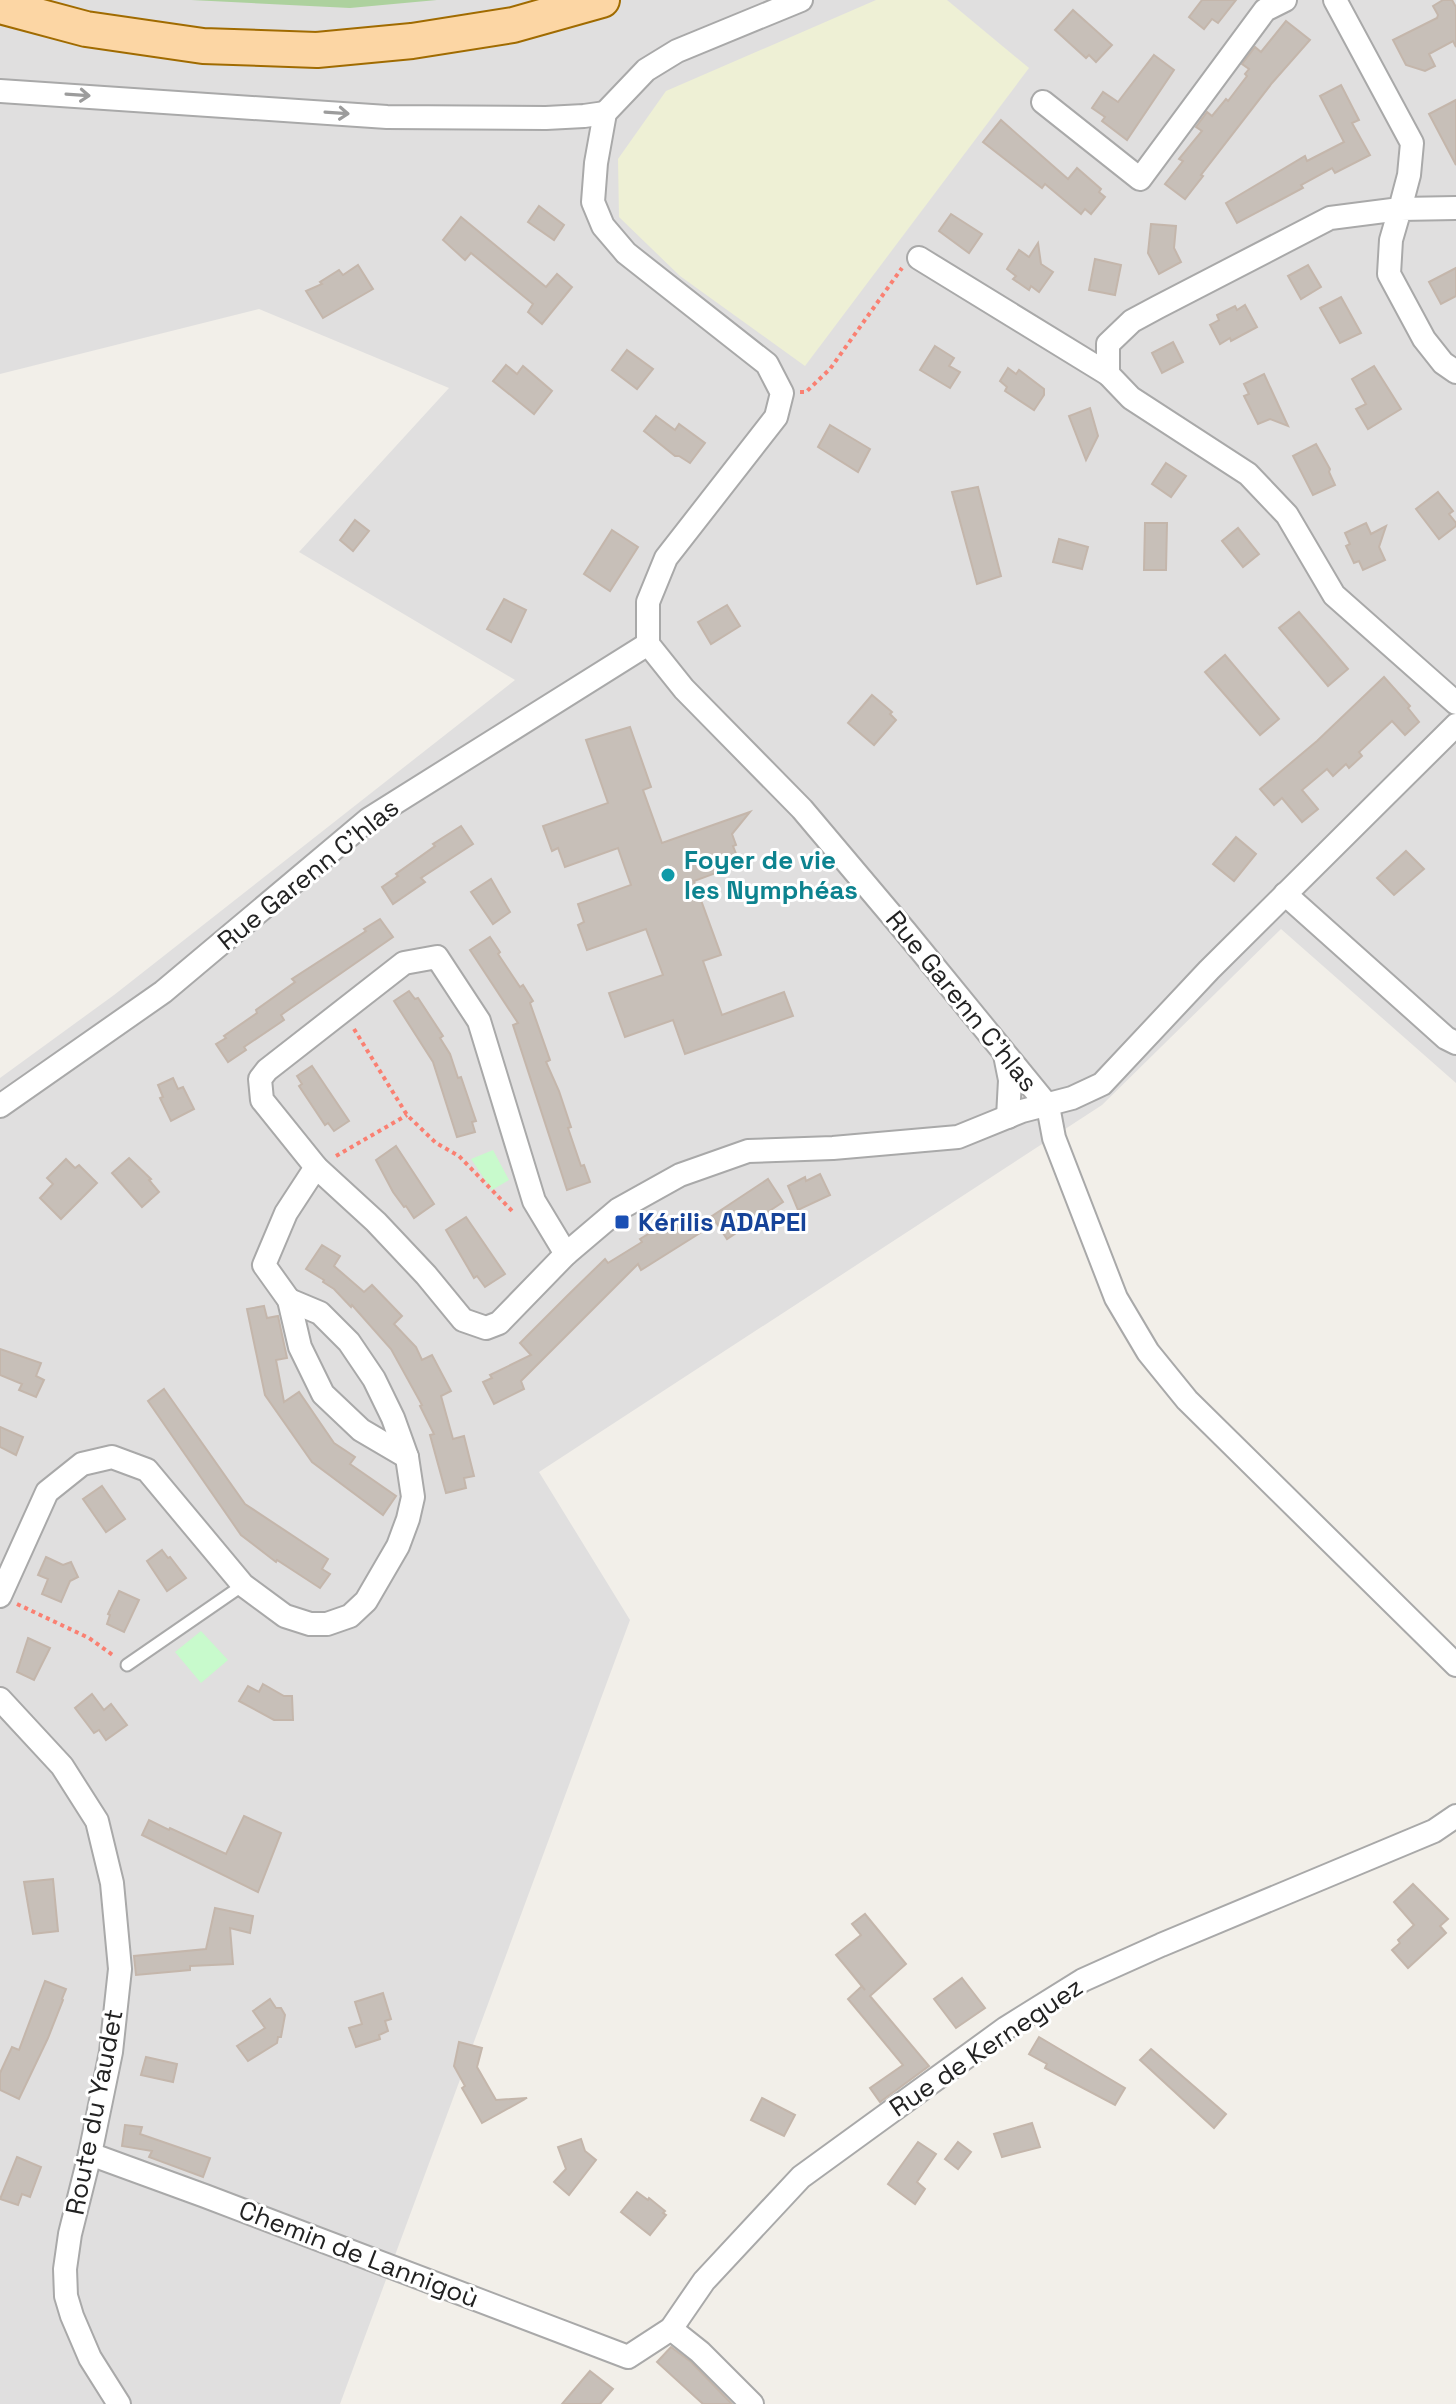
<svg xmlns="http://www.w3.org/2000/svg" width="1456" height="2404" font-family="'Space Grotesk',sans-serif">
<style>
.residential{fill:#e0dfdf}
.farmland{fill:#eef0d5}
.forest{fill:#add19e}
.park{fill:#c8facc}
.building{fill:#c7bfb8;stroke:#c4b6ab;stroke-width:2}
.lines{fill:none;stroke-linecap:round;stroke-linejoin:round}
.lane-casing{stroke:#a9a9a9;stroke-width:15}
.street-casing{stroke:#a9a9a9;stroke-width:26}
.primary-casing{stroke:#a06b00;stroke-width:38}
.path{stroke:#fa8072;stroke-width:4;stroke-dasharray:4 4;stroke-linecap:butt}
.lane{stroke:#fff;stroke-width:11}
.street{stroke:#fff;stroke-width:22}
.primary{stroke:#fcd6a4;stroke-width:34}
.oneway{stroke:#9c9c9c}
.culture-dot{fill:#0f9aa8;stroke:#fff;stroke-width:3}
.transit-dot{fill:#1a4fb4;stroke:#fff;stroke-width:3}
.labels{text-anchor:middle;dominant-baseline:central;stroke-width:6;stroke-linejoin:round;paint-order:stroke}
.culture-label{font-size:26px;font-weight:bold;fill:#0d838f;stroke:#fff;text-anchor:start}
.street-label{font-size:26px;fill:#222;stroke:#fff}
.transit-label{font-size:26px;font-weight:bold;fill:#164399;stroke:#fff;text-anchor:start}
</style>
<rect width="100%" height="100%" fill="#f2efe9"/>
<path class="residential" d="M0 0H1456V1083L1281 929 1102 1105 539 1472 630 1620 340 2404H0V1078L114 995 515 680 299 552 449 388 259 309 0 374Z"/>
<path class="farmland" d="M876 0H947L1029 68 805 366 680 276 619 217 618 159 666 91Z"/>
<path class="forest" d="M191 0H437L350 8Z"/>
<g class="park">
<path d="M493 1150 509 1180 492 1190 471 1159Z"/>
<path d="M201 1631 228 1660 201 1683 175 1652Z"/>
</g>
<g class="building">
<path d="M1202 0H1236L1218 23 1212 19 1204 29 1189 17Z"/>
<path d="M1443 0H1452L1456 7V47L1453 41 1429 54 1435 66 1425 71 1406 65 1393 40 1437 18 1438 15 1433 6Z"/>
<path d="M1073 10 1112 45 1096 62 1089 55 1086 58 1055 30Z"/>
<path d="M1286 21 1310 40 1272 83 1201 175 1203 176 1185 199 1165 184 1183 161 1179 159 1202 131 1196 127 1207 112 1212 116 1226 99 1228 101 1247 76 1245 74 1249 69 1242 64 1255 47 1261 52Z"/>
<path d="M1154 55 1174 70 1127 140 1102 121 1105 117 1092 108 1103 92 1118 102Z"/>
<path d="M1341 85 1359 120 1352 123 1370 155 1335 173 1332 168 1301 185 1303 188 1237 223 1226 203 1305 156 1307 161 1344 142 1320 96Z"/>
<path d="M1456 100V165L1429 114Z"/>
<path d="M1001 120 1068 179 1077 168 1101 189 1099 192 1105 197 1091 214 1085 209 1081 214 1045 184 1042 188 983 142Z"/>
<path d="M539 206 564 225 554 240 528 222Z"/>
<path d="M951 214 982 234 969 253 939 231Z"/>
<path d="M461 217 546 287 557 274 572 287 542 324 528 312 533 304 471 253 465 260 443 240Z"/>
<path d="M1151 224 1176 226 1174 248 1181 262 1159 274 1148 253Z"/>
<path d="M1038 243 1041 264 1053 272 1039 292 1031 286 1029 290 1013 279 1016 276 1007 269 1019 250 1029 257Z"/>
<path d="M1095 259 1121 265 1115 295 1089 290Z"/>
<path d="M358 265 373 289 323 318 306 291 322 284 320 282 339 270 343 275Z"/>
<path d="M1308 265 1321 287 1301 299 1288 276Z"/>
<path d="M1456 268V296L1441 304 1429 282Z"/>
<path d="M1341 297 1361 333 1340 343 1320 308Z"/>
<path d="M1245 305 1257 327 1231 341 1230 338 1220 344 1210 325 1219 320 1217 315 1235 306 1237 310Z"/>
<path d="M1173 342 1183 362 1162 373 1152 353Z"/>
<path d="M935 346 954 358 949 366 960 372 950 388 920 370Z"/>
<path d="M627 350 653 369 637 389 612 370Z"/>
<path d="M506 365 517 374 523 366 552 391 534 414 493 381Z"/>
<path d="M1374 366 1401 409 1368 429 1356 409 1366 404 1352 379Z"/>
<path d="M1008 368 1016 374 1019 370 1044 389V395L1034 410 1005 391 1007 387 1000 381Z"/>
<path d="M1264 374 1288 426 1270 419 1258 424 1244 396 1249 394 1244 384Z"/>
<path d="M1090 408 1098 436 1086 460 1069 416Z"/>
<path d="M656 416 675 430 679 424 705 443 690 463 679 456H675L644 431Z"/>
<path d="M830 425 870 449 858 472 818 447Z"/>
<path d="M1316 444 1330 469 1329 472 1335 485 1313 495 1293 456Z"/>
<path d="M1166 463 1186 476 1171 497 1152 484Z"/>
<path d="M978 487 1001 576 977 584 952 492Z"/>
<path d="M1438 492 1453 511 1449 514 1456 523V526L1439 539 1416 509Z"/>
<path d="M355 520 369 531 353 551 340 540Z"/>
<path d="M1145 523H1167L1166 570H1144Z"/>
<path d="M1366 523 1371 534 1386 526 1379 547 1385 560 1363 570 1359 561 1354 563 1346 546 1350 544 1345 533Z"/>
<path d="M1238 528 1259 554 1243 567 1222 541Z"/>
<path d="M612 530 638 547 610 591 584 574Z"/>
<path d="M1059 539 1088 547 1082 569 1053 562Z"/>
<path d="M504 599 526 610 511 642 487 629Z"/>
<path d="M727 605 740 626 711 644 698 622Z"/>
<path d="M1299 612 1348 669 1328 686 1279 628Z"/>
<path d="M1225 655 1279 719 1260 735 1205 672Z"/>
<path d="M1384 677 1410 706 1408 708 1419 722 1405 735 1392 721 1359 752 1362 756 1349 768 1346 764 1333 776 1327 769 1302 790 1318 809 1302 822 1282 798 1274 805 1260 789 1317 741Z"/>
<path d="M872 695 892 712 890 714 896 720 874 745 848 723Z"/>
<path d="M630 727 651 787 643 790 662 843 750 812 732 834 736 845 733 846 740 864 694 881 721 955 703 961 722 1015 784 992 793 1016 685 1054 673 1020 625 1037 609 993 663 975 646 929 587 950 578 925 584 922 578 904 631 885 618 848 565 867 558 848 552 851 543 826 608 803 586 740Z"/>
<path d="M461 826 473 844 421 878 425 882 393 904 382 887 398 876 396 874 435 846 433 844Z"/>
<path d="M1236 837 1256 854 1234 881 1213 864Z"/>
<path d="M1406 851 1424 869 1394 895 1377 878Z"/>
<path d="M491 879 510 912 493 924 471 892Z"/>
<path d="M380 919 393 937 281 1015 284 1020 244 1047 246 1050 228 1062 216 1044 226 1038 224 1036 257 1013 256 1010 295 982 292 979 366 931 364 929Z"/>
<path d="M490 937 500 952 498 954 520 987 523 985 533 1001 530 1003 550 1060 546 1062 559 1091 571 1127 568 1128 581 1166 584 1165 590 1182 567 1190 513 1025 518 1023 470 950Z"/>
<path d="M409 991 415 999 418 998 443 1036 440 1038 450 1054 458 1078 461 1077 476 1121 472 1122 475 1132 457 1137 433 1062 394 1001Z"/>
<path d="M312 1066 349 1121 334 1131 328 1123 325 1125 299 1086 302 1084 297 1076Z"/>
<path d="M173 1078 178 1089 183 1087 194 1109 171 1121 160 1098 163 1097 158 1085Z"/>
<path d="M396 1146 434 1204 414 1218 406 1206 404 1207 393 1192 376 1160Z"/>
<path d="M129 1158 151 1179 149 1180 159 1192 142 1207 112 1173Z"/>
<path d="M66 1159 75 1168 79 1165 97 1183 61 1219 40 1198 53 1184 47 1178Z"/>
<path d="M820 1174 830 1195 798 1210 788 1186 805 1177 806 1181Z"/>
<path d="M768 1179 783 1202 727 1239 712 1216Z"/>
<path d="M687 1213 700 1233 641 1270 638 1264 521 1381 524 1389 494 1404 483 1382 492 1378 490 1375 531 1355 520 1343 567 1296 605 1259 608 1263 642 1242 640 1239 673 1219 674 1221Z"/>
<path d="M466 1217 505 1274 485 1287 477 1276 474 1278 446 1230Z"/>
<path d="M322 1245 340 1256 334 1266 364 1292 372 1285 402 1316 394 1324 416 1347 422 1360 432 1355 451 1391 441 1396 453 1439 464 1436 474 1476 464 1478 466 1488 446 1493 430 1435 434 1434 420 1406 422 1405 391 1349 352 1305 351 1307 334 1289 323 1282 324 1280 306 1269Z"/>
<path d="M264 1306 267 1318 278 1316 287 1358 276 1360 284 1402 299 1392 334 1443 355 1457 350 1464 396 1496 383 1515 312 1462 265 1395 247 1309Z"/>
<path d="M0 1349 41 1363 36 1376 44 1380 36 1397 19 1390 22 1384 0 1375Z"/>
<path d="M164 1389 245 1504 328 1559 322 1569 330 1574 320 1588 277 1560 276 1562 241 1535 148 1401Z"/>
<path d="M0 1427 23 1437 16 1455 0 1447Z"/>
<path d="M102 1486 125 1519 106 1532 83 1499Z"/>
<path d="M162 1550 168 1558 170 1557 186 1578 167 1591 147 1561Z"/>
<path d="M46 1557 63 1565 71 1562 78 1577 70 1581 61 1602 42 1594 48 1579 38 1575Z"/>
<path d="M119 1591 139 1600 124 1632 107 1624 110 1615 108 1614Z"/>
<path d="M28 1638 50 1648 34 1680 17 1672Z"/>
<path d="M263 1684 284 1696H292L293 1720H274L239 1701 248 1686 259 1692Z"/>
<path d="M92 1694 104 1710 111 1704 127 1725 106 1740 99 1730 94 1733 75 1708Z"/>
<path d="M244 1816 281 1833 258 1892 142 1835 149 1820 169 1830 170 1828 226 1854Z"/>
<path d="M53 1879 58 1931 33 1934 24 1882Z"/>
<path d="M1413 1884 1448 1919 1440 1926 1446 1933 1408 1968 1392 1950 1400 1943 1398 1940 1414 1925 1394 1902Z"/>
<path d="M215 1908 253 1916 250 1933 230 1928 233 1964 190 1966V1970L136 1975 134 1956 206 1949Z"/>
<path d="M865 1914 906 1964 870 1996 929 2066 880 2102 870 2088 903 2065 848 1999 862 1986 865 1990 847 1968 836 1955 861 1935 852 1924Z"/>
<path d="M962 1978 985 2008 956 2028 934 1999Z"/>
<path d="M45 1981 66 1989 62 1999 63 2000 48 2038 19 2099 0 2090V2073L12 2047 19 2050Z"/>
<path d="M383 1993 391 2019 385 2021 388 2031 379 2035 380 2039 356 2047 349 2028 362 2024 355 2002Z"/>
<path d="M270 1999 276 2008H281L285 2015 281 2037H278L277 2043 248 2061 237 2046 265 2028 253 2011Z"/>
<path d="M1039 2037 1125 2088 1115 2105 1045 2068 1047 2064 1029 2054Z"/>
<path d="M459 2042 482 2048 477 2067 496 2100 527 2098 482 2123 462 2088 465 2086 454 2066Z"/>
<path d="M1151 2049 1226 2114 1214 2128 1140 2060Z"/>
<path d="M146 2057 177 2064 173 2082 141 2075Z"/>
<path d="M762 2098 795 2115 784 2136 751 2120Z"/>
<path d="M1032 2123 1040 2147 1002 2157 994 2134Z"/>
<path d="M125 2125 142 2127 140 2134 210 2158 203 2177 149 2157 152 2151 122 2146Z"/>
<path d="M581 2139 585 2151 596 2160 569 2195 554 2182 566 2169 558 2147Z"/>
<path d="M918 2142 936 2154 917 2182 925 2189 915 2204 888 2184Z"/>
<path d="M958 2142 971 2152 958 2169 945 2159Z"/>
<path d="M17 2157 41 2167 30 2197 22 2194 18 2205 0 2199Z"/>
<path d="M637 2192 648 2200 649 2198 665 2211 663 2213 666 2215 650 2235 621 2212Z"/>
<path d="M671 2347 691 2362 732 2404H703L657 2362Z"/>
<path d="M590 2371 613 2389 600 2404H562Z"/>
</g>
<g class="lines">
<defs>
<path id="lane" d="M127 1665 243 1585"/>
<g id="street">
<path d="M1335 0 1412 143 1409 175 1400 209 1330 218 1158 307 1132 321 1108 344V374L1131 398 1248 474 1287 515 1334 595 1456 703"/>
<path d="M0 91 387 117 546 118 584 116 605 113"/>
<path d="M1043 102 1140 179 1265 10 1285 0"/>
<path d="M1456 208 1400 209 1391 240 1389 274 1424 339 1443 363 1456 372"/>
<path d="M919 258 1108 374"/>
<path d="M648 644V602L666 558 776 417 782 393 767 364 626 253 603 226 593 202 596 163 605 113 646 70 677 51 801 0"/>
<path d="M1285 894 1446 1038 1456 1043"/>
<path d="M1005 1055 1010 1080 1008 1117"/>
<path d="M0 1106 163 992 369 819 648 644 684 689 802 809 905 931 1048 1106 1054 1138 1116 1298 1148 1352 1187 1400 1456 1665"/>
<path d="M316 1167 262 1100 260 1079 267 1070 404 963 437 957 479 1021 534 1201 566 1254"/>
<path d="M407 1457 361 1430 323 1394 300 1347 289 1300 264 1265 286 1213 316 1167 376 1222 426 1275 463 1320 486 1328 499 1323 566 1254 619 1209 680 1175 748 1151 833 1148 958 1137 1022 1111 1072 1098 1102 1084 1209 970 1456 725"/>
<path d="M0 1596 47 1492 82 1464 112 1457 147 1470 243 1585 285 1616 310 1624H327L350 1616 366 1601 398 1546 408 1519 413 1497 407 1457 393 1418 374 1379 349 1342 320 1313 289 1300"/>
<path d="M0 1699 62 1766 97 1821 112 1883 120 1969 111 2052 90 2154 70 2234 65 2269 66 2296 72 2316 90 2358 119 2404"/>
<path d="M90 2154 205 2196 628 2357 671 2329 704 2281 801 2177 1006 2028 1083 1980 1161 1945 1434 1831 1456 1816"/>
<path d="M671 2329 700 2352 752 2404"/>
</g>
<path id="primary" d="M0 6 86 29 203 46 317 50 412 41 513 25 602 0"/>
</defs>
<use href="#lane" class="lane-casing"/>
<use href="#street" class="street-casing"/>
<use href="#primary" class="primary-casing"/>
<g class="path">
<path d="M800 392H806L830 369 902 268"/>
<path d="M354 1029 407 1115 436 1143 459 1156 514 1213"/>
<path d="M336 1156 407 1115"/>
<path d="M17 1604 89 1638 114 1656"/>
</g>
<use href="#lane" class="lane"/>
<use href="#street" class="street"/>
<use href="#primary" class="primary"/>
</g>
<defs><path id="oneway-shaft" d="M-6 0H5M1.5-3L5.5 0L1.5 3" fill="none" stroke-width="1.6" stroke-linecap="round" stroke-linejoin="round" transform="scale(2)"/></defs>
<g class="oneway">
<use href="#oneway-shaft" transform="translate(78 95) rotate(4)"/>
<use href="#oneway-shaft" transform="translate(337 113) rotate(4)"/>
</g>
<circle class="culture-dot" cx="668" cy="875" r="8"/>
<rect class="transit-dot" x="614" y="1214" width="16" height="16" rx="4"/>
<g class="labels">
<g class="culture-label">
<text x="684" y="860">Foyer de vie<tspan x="684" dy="30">les Nymphéas</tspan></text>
</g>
<g class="street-label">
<text transform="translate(308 874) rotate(-39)">Rue Garenn C'hlas</text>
<text transform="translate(962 1001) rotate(51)">Rue Garenn C'hlas</text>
<text transform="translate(986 2047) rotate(-34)">Rue de Kerneguez</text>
<text transform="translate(94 2112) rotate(-79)">Route du Yaudet</text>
<text transform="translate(359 2254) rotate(21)">Chemin de Lannigoù</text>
</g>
<g class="transit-label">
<text x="638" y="1222">Kérilis ADAPEI</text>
</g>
</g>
</svg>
